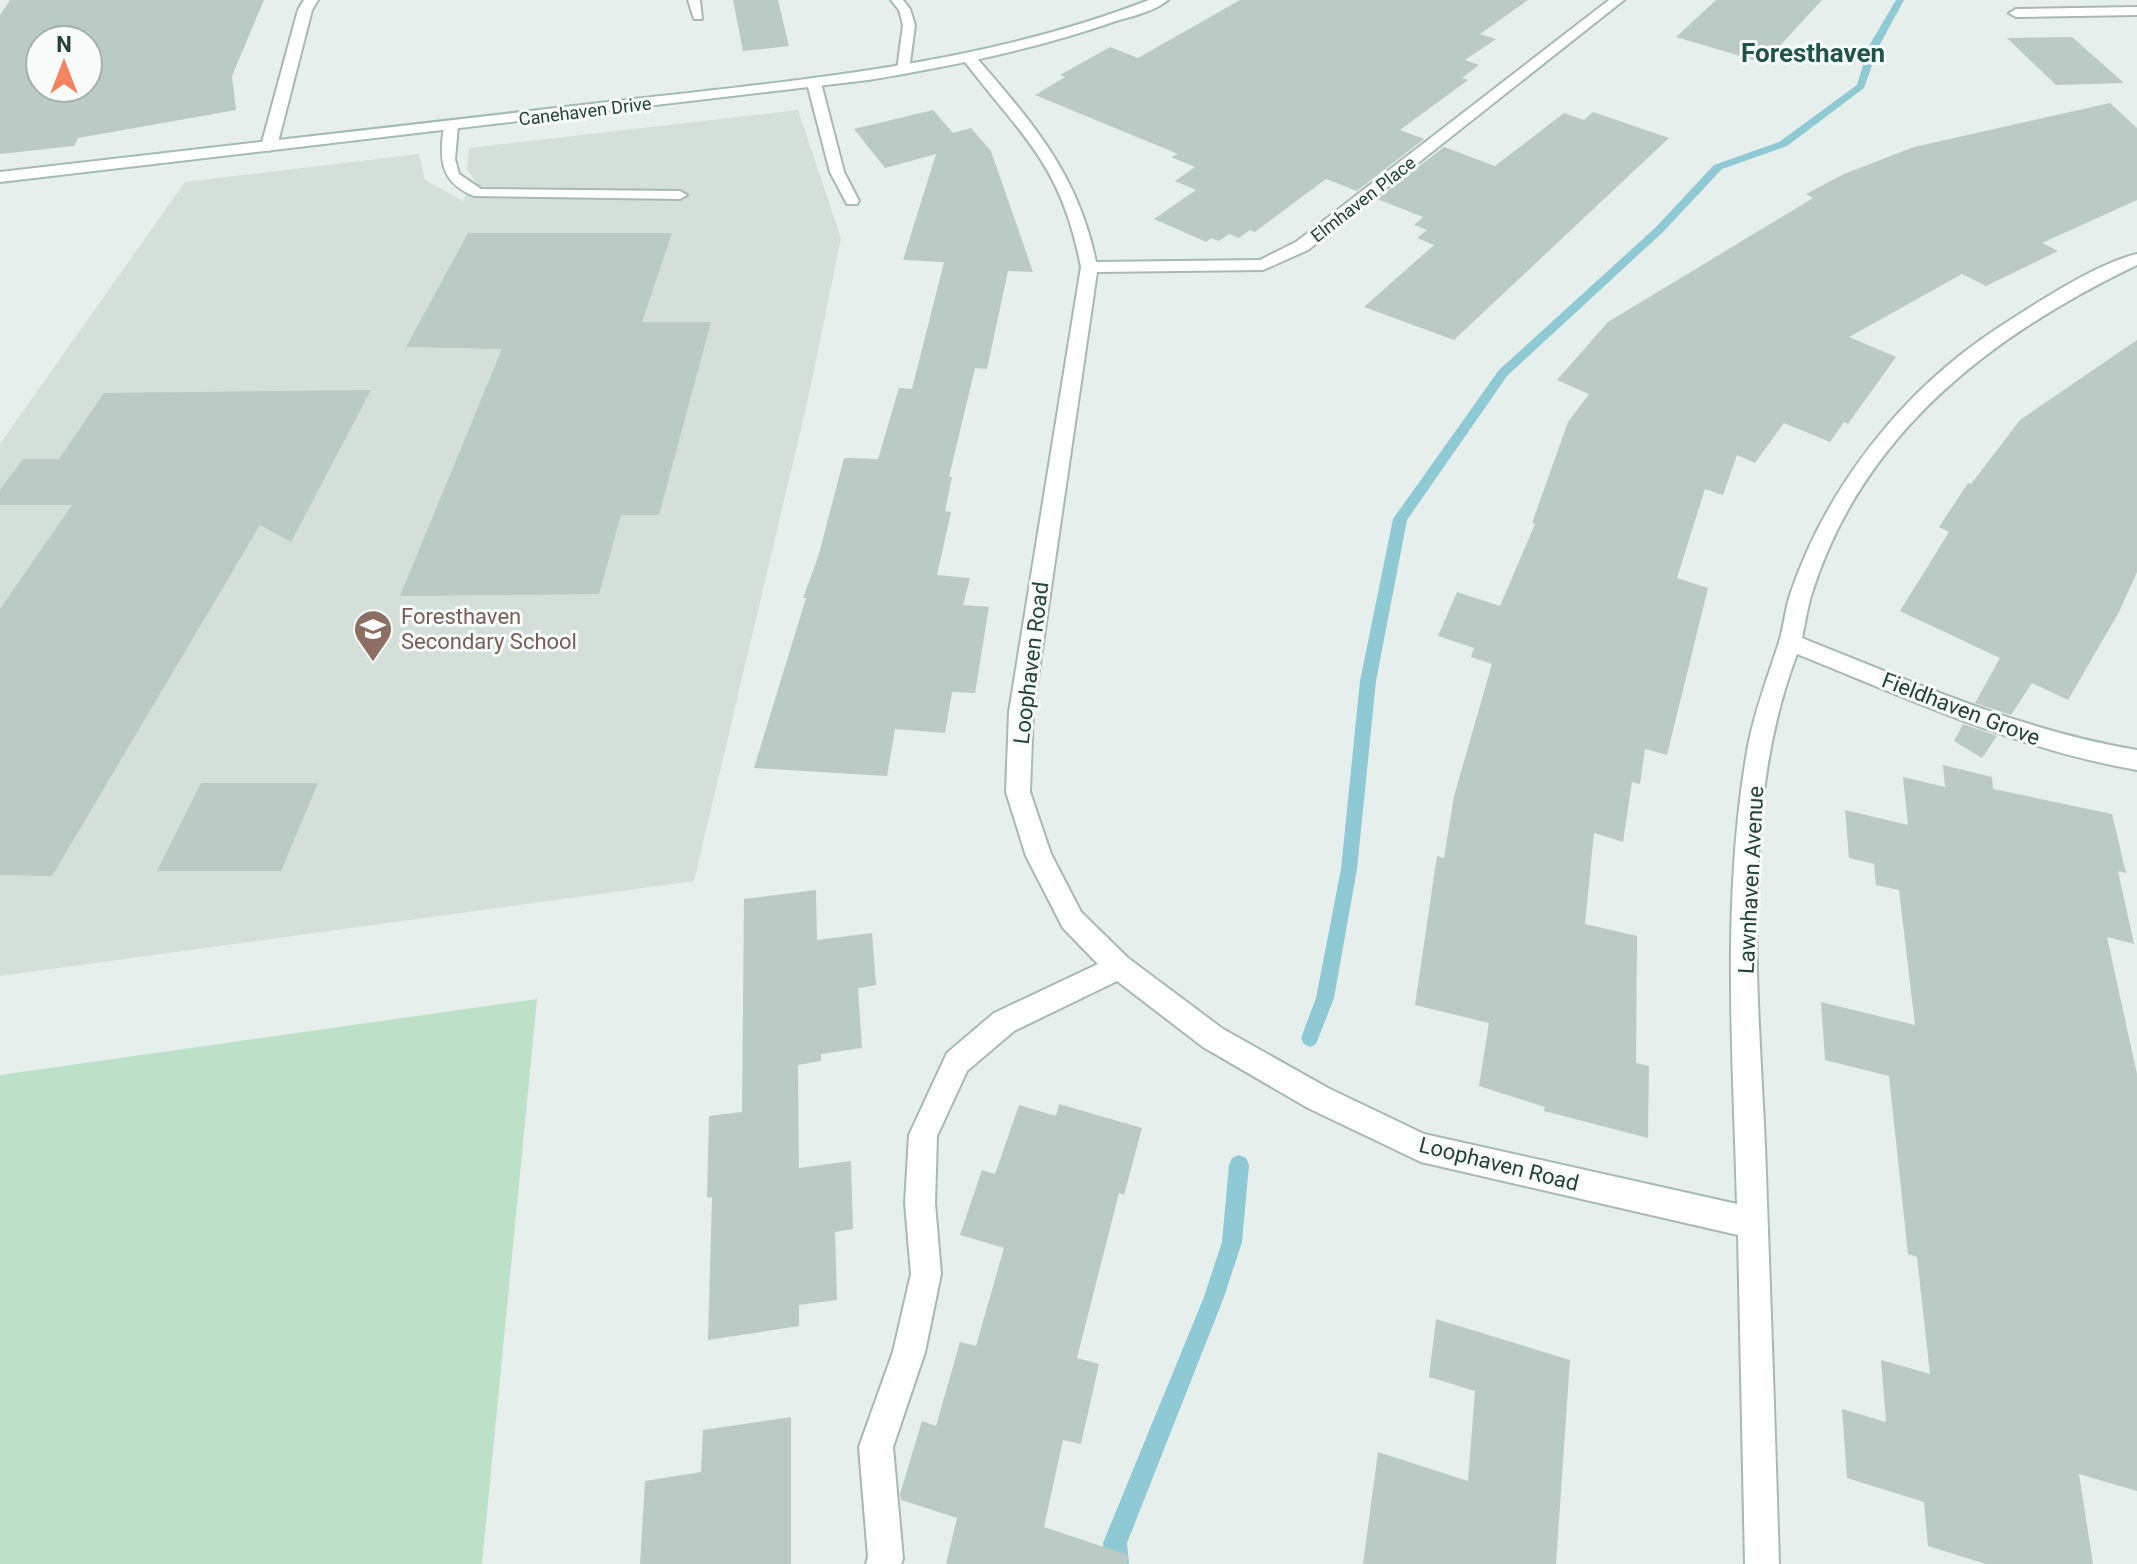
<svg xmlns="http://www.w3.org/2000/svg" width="2137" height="1564" font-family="Roboto,sans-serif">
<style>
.built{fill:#d4dfda}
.green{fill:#bfe0c8}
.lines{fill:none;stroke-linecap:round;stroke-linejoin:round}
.stream{fill:#8ec9d4;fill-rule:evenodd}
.building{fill:#bbcac4;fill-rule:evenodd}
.lane-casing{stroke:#a8b8b2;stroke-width:4}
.street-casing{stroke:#a8b8b2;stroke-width:4}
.secondary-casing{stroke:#a4bbb3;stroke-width:4}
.lane{fill:#fff;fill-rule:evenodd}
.street{fill:#fff;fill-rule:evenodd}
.secondary{fill:#fff;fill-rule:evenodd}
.labels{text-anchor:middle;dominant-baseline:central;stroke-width:6;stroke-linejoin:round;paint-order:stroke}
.far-street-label{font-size:18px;fill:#24423a;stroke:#f7fbf9}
.education-label{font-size:22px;fill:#785e54;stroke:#f7fbf9;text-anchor:start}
.street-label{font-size:22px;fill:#24423a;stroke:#f7fbf9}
.far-district-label{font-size:26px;font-weight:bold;fill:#1f5548;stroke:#f7fbf9}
</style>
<rect width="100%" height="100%" fill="#e6efeb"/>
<path class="built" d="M798 110 841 238 808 399 694 881 0 976V444L185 182 419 154 425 180 463 201 474 179 467 169 469 148Z"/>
<path class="green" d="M537 999 482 1564H0V1075Z"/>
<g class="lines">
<g class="stream">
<path d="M1896 0H1904L1879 46 1864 88 1787 146 1722 169 1663 232 1507 376 1407 520 1376 681 1357 869 1334 998 1316 1044 1310 1047 1304 1044 1301 1038 1316 998 1341 869 1360 681 1393 519 1499 370 1655 228 1714 165 1779 142 1857 85 1869 46Z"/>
<path d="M1239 1155 1246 1158 1249 1165 1242 1242 1224 1297 1127 1543 1129 1564H1105L1103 1543 1204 1297 1222 1242 1229 1165 1232 1158Z"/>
</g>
</g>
<g class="building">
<path d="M10 0H264L232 76 236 110 78 138 74 146 0 154V15ZM40 40H88V88H40Z"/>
<path d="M733 0H778L789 46 743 51Z"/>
<path d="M1240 0H1528L1480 34 1496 39 1465 60 1479 65 1462 78 1468 80 1400 130 1424 139 1357 191 1326 179 1255 232 1250 230 1239 238 1229 234 1219 241 1211 238 1206 242 1154 219 1196 190 1175 181 1195 167 1171 157 1178 154 1035 95 1065 77 1060 75 1110 47 1138 58Z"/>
<path d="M1716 0H1822L1764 63 1676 37Z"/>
<path d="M2072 37 2124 83 2056 85 2007 38Z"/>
<path d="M2110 103 2137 128V200L2042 243 2058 251 1986 286 1962 274 1849 337 1896 357 1848 424 1844 422 1830 442 1784 423 1755 463 1737 455 1723 495 1705 489 1677 578 1708 588 1667 755 1645 749 1640 784 1632 782 1623 842 1594 833 1585 924 1637 936 1636 1063 1649 1066 1648 1138 1544 1111 1545 1107 1479 1086 1489 1023 1415 1005 1437 856 1444 858 1454 796 1492 664 1471 657 1474 648 1438 636 1457 592 1500 606 1535 524 1532 523 1568 422 1589 394 1557 380 1608 322 1813 198 1806 194 1844 174 1914 147Z"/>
<path d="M933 110 953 133 971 128 991 151 1033 272 1008 271 987 369 975 368 949 477H952L945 511 951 512 937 575 970 578 963 605 989 607 975 693 952 692 945 733 895 729 887 776 754 768 806 598H803L819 554 844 458 878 459 899 388 912 389 944 262 903 260 936 154 885 168 854 129Z"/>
<path d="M1593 112 1669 138 1454 340 1364 307 1434 245 1417 238 1427 230 1414 225 1423 217 1377 199 1444 147 1495 166 1564 113 1584 120Z"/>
<path d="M468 233H672L642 322H711L659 515H621L599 594 400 596 502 349 406 347Z"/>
<path d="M2137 340V572L2119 612 2068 700 2032 683 2011 715 1975 703 2000 658 1900 611 1949 532 1939 527 1968 483 1971 484 2020 420Z"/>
<path d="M371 390 291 542 260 525 52 876 0 875V609L72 505H0V490L23 459H59L104 393Z"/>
<path d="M1963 724 1997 736 1982 758 1954 741Z"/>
<path d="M1943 765 1992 777 1993 789 2112 814 2126 873 2118 871 2134 944 2107 937 2137 1074V1491L2079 1474 2093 1564H1986L1928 1546 1924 1502 1847 1478 1842 1409 1886 1422 1881 1360 1930 1374 1917 1257 1908 1254 1889 1076 1825 1060 1821 1002 1915 1025 1899 890 1876 885 1874 864 1849 858 1845 810 1908 825 1903 777 1945 787Z"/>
<path d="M201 783H318L281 871H157Z"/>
<path d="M816 890 817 940 872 933 876 985 858 988 862 1048 821 1054V1061L798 1065 799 1168 851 1161 853 1229 835 1232 837 1300 799 1305V1326L708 1340 712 1197 707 1198 709 1116 742 1112 744 899Z"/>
<path d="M1059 1104 1142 1128 1124 1195 1119 1193 1077 1358 1099 1364 1081 1444 1063 1440 1044 1527 1128 1555 1127 1564H946L957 1518 901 1500 900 1494 922 1421 936 1426 960 1342 976 1346 1004 1248 960 1235 982 1170 995 1174 1019 1105 1056 1116Z"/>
<path d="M1436 1319 1570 1360 1556 1564H1363L1378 1452 1468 1481 1475 1391 1429 1377Z"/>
<path d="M791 1417V1564H640L645 1481 701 1472 703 1430Z"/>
</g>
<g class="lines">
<defs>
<g id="lane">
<path d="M688 0H700L702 19H694Z"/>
<path d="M891 0H903L910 9 915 25 909 70 903 74 897 70 903 25 899 10Z"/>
<path d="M814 79 821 83 844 172 859 201 857 204H847L830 172 807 83Z"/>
<path d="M451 122 458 126 455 159 459 174 481 189 680 191 687 195 680 199 474 196C440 182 439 159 444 126Z"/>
</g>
<g id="street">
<path d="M304 0H318L312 10 277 146 269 151 264 149 261 146 298 10Z"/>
<path d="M1609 0H1624L1308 250 1263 270 1097 272 1033 712 1030 792 1051 854 1081 912 1128 958 1223 1029 1328 1088 1424 1134 1737 1204C1733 1052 1721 897 1748 746 1755 709 1768 677 1779 642 1784 626 1785 610 1790 595 1826 487 1904 389 1998 328 2035 304 2095 264 2137 254V265C1991 335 1861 434 1811 596 1807 610 1805 624 1802 638 1912 682 2019 730 2137 750V770C2017 749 1909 699 1797 654 1739 805 1758 988 1765 1146 1770 1285 1775 1425 1779 1564H1745L1738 1235 1421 1162 1308 1108 1203 1047 1117 981 1014 1031 967 1071 937 1136 935 1203 941 1274 925 1352 893 1447 903 1559 901 1564H866L868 1557 859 1447 893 1352 911 1274 905 1203 909 1135 947 1053 994 1013 1098 964 1063 928 1026 856 1006 792 1009 712 1081 267C1061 163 1022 137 962 58L974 55C1031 121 1078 173 1096 262L1260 260 1296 242Z"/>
<path d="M2137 7V15L2016 17 2009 13 2016 9Z"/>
</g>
<path id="secondary" d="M1149 0H1168C1155 11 1133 16 1116 21 1036 49 952 66 868 80L0 182V172C206 148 412 125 617 101 797 80 979 66 1149 0Z"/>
</defs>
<use href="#lane" class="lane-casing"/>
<use href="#street" class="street-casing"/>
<use href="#secondary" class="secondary-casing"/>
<use href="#lane" class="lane"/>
<use href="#street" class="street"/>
<use href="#secondary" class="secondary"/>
</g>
<defs>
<symbol id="school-pin" viewBox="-11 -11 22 30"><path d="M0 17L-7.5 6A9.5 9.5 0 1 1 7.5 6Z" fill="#8d6e63" stroke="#f7fbf9"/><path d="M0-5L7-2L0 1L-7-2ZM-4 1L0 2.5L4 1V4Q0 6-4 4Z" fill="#fff"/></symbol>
</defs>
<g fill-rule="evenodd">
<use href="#school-pin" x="351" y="607" width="44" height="60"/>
</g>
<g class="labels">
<g class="far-street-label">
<text transform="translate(585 111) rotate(-7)">Canehaven Drive</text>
<text transform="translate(1363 199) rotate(-38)">Elmhaven Place</text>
</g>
<g class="education-label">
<text x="401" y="616">Foresthaven<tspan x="401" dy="25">Secondary School</tspan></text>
</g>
<g class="street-label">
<text transform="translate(1031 663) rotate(-83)">Loophaven Road</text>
<text transform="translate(1961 709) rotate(21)">Fieldhaven Grove</text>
<text transform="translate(1751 880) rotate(-87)">Lawnhaven Avenue</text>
<text transform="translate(1499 1164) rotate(14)">Loophaven Road</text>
</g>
<g class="far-district-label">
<text x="1813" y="53">Foresthaven</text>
</g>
</g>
<g transform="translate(64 64)"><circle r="38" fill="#f7fbf9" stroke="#a3b1ad" stroke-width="2"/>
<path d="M0-6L14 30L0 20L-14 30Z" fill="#f4845f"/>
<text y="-12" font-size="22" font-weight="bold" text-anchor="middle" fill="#24423a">N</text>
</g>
</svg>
